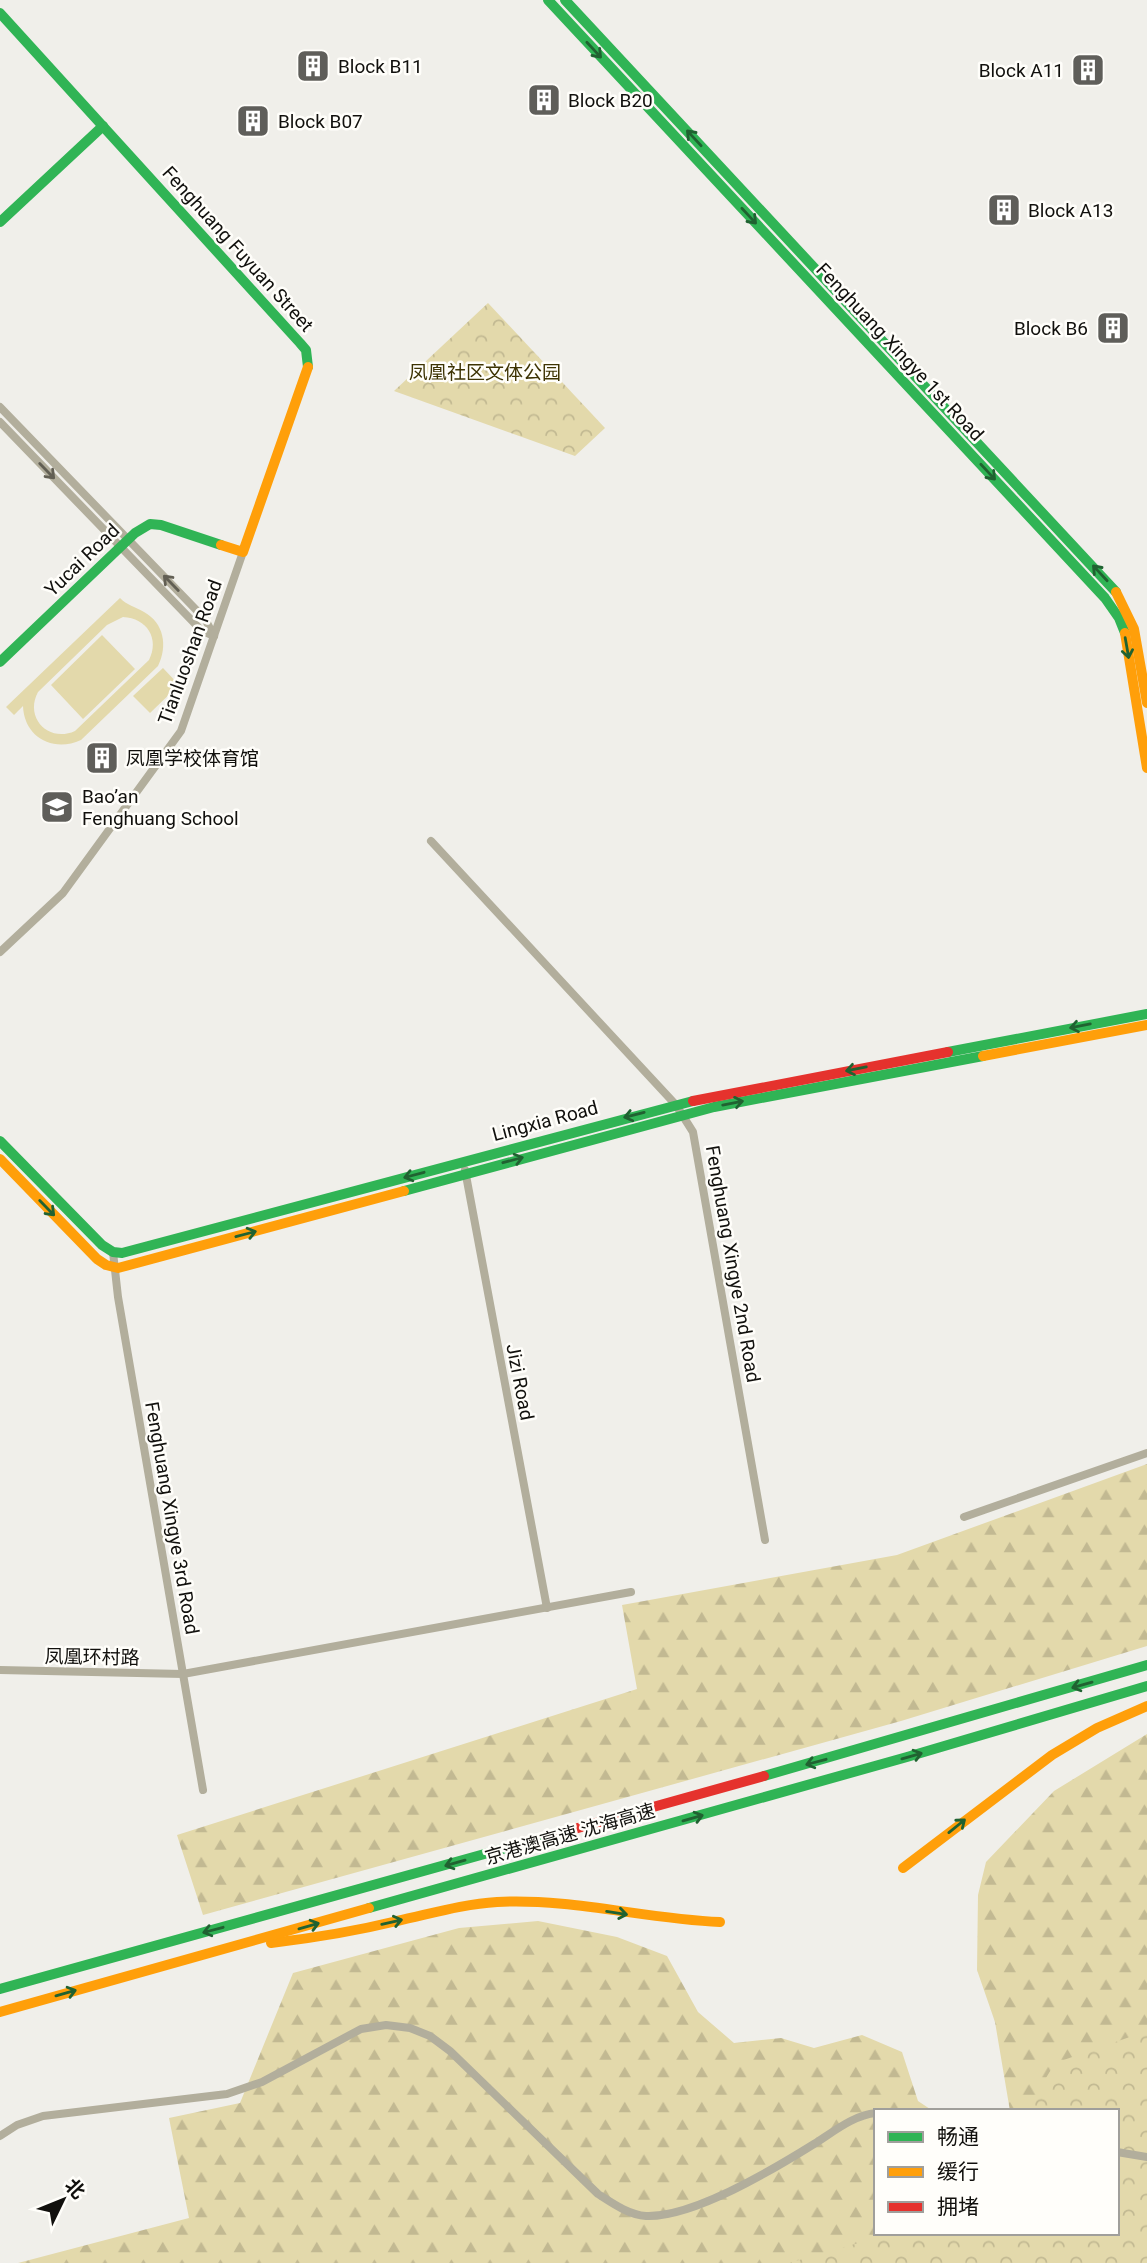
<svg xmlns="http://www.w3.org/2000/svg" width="1147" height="2263" font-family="Roboto,'Noto Sans SC',sans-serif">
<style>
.grass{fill:#e3d9ab;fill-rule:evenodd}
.forest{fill:url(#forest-firs)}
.park{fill:url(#park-crowns)}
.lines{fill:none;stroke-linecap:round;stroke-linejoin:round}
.street{stroke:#b2ae9c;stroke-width:8}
.fast{stroke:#30b455;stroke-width:10}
.slow{stroke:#ff9f0a;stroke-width:10}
.jam{stroke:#e5322d;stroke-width:10}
.oneway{stroke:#206231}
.oneway2{stroke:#625f54}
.labels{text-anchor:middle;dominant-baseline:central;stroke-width:5;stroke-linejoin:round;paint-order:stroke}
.poi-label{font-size:19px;fill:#11100d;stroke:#fffefa;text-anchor:start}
.street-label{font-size:19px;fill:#11100d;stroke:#fffefa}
.park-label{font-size:19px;fill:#3d3303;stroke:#fffefa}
</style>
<defs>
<pattern id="forest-firs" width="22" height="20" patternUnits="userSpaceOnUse" patternTransform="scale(1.75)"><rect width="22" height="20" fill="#e3d9ab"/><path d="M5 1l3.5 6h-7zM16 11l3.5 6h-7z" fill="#c2b992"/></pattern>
<pattern id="park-crowns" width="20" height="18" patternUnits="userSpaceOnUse" patternTransform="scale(1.75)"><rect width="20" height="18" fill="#e3d9ab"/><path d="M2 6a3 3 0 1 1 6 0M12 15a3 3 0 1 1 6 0" fill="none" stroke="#c2b992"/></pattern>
</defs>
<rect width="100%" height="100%" fill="#f0efea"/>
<g class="grass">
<path d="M120 598C128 606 134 606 144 612 164 623 168 646 158 666L81 740C53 753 24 737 23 706L14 715 6 707ZM123 617C147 618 160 639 149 660L75 731C49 743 24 718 38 692L107 625Z"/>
<path d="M102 635 135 669 83 719 51 685Z"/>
<path d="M163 668 179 685 150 713 133 696Z"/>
</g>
<g class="forest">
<path d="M1147 1464V1646L901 1721 203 1915 177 1835 637 1689 622 1605 897 1555Z"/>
<path d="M1147 1734V2263H18L189 2218 169 2118 240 2103 293 1973 459 1928 538 1921 617 1937 667 1956 698 2012 734 2043 781 2038 814 2048 862 2035 902 2052 918 2101 933 2111H876V2233H1117V2111H1010L995 2022 977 1970 978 1895 986 1862 1054 1791Z"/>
</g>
<g class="park">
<path d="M488 303 605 428 575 456 394 391Z"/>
<path d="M1147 2031V2263H789L893 2233H1117V2111H1026L1055 2063Z"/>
</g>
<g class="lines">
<g class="street">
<path d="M0 407 205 619 214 636"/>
<path d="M0 422 201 630 214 636"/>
<path d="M431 841 676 1105 693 1132 765 1540"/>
<path d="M0 952 63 893 181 731 243 552"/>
<path d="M465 1170 547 1608"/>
<path d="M113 1252 118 1297 203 1790"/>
<path d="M964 1517 1147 1453"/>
<path d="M0 1670 183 1674 631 1592"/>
<path d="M0 2136 17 2125 43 2116 227 2094 262 2082 361 2029 386 2025 410 2028 430 2036 450 2051 598 2194C612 2203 629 2215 646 2216 693 2218 774 2169 814 2144 832 2133 853 2115 876 2113"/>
<path d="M1117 2152 1147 2157"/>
</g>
<g class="fast">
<path d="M548 0 1105 598 1119 618 1125 633"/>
<path d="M565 0 1116 592"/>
<path d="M0 13 300 343 306 350 308 367"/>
<path d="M0 222 103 126"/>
<path d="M0 662 135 533 150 524 161 525 221 545"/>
<path d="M948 1052 1147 1014"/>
<path d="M0 1141 102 1245 113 1252 122 1253 693 1101"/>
<path d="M404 1191 714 1107 983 1056"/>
<path d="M764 1776 1147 1665"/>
<path d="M369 1908 907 1757 1147 1686"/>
<path d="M0 1989 560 1833"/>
</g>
<g class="slow">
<path d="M221 545 243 552 308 367"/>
<path d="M1116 592 1134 629 1147 703"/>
<path d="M1125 633 1147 768"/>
<path d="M983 1056 1147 1025"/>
<path d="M0 1159 97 1259 106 1265 118 1268 404 1191"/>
<path d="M903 1868 1052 1755 1097 1728 1147 1706"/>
<path d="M271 1943C314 1938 356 1931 397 1921 430 1914 463 1904 497 1902 572 1898 645 1919 720 1922"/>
<path d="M0 2012 369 1908"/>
</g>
<g class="jam">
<path d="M693 1101 948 1052"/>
<path d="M560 1833 764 1776"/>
</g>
</g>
<defs><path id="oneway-shaft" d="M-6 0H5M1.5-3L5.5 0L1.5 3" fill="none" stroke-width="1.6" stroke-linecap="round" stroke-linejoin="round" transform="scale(1.75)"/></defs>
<g class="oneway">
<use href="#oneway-shaft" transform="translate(594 50) rotate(47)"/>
<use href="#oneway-shaft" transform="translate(694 138) rotate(-133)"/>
<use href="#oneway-shaft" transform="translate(749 216) rotate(47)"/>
<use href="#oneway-shaft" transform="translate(988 472) rotate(47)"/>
<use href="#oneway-shaft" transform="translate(1100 573) rotate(-133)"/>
<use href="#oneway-shaft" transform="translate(1127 648) rotate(80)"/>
<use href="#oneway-shaft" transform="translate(1080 1026) rotate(169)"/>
<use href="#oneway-shaft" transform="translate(856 1069) rotate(169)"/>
<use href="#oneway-shaft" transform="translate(733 1103) rotate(-11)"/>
<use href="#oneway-shaft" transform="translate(634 1115) rotate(166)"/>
<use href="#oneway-shaft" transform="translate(513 1160) rotate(-15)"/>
<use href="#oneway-shaft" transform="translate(414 1175) rotate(165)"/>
<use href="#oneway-shaft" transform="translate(47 1208) rotate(46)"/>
<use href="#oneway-shaft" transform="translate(246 1234) rotate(-15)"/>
<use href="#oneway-shaft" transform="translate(1082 1685) rotate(164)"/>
<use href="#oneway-shaft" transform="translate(912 1756) rotate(-16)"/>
<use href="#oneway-shaft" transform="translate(816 1762) rotate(165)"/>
<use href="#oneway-shaft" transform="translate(693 1818) rotate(-16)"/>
<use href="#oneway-shaft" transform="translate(957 1826) rotate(-39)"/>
<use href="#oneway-shaft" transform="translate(455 1863) rotate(164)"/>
<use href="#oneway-shaft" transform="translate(617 1913) rotate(9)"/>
<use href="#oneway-shaft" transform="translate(392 1922) rotate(-13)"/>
<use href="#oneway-shaft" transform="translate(309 1926) rotate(-16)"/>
<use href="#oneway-shaft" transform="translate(213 1930) rotate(165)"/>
<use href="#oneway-shaft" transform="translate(66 1993) rotate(-16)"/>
</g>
<g class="oneway2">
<use href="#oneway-shaft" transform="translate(47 471) rotate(46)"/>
<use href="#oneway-shaft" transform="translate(171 583) rotate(-134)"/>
</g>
<defs>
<symbol id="building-square" viewBox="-11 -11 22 22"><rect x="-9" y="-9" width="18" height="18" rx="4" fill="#5f5e5a" stroke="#fffefa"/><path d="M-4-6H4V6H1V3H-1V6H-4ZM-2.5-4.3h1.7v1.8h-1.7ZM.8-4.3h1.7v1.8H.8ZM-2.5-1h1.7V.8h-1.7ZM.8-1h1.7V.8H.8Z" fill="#fff"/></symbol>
<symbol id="school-square" viewBox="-11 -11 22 22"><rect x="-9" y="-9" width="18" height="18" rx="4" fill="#5f5e5a" stroke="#fffefa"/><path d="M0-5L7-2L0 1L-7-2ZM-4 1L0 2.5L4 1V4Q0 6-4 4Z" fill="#fff"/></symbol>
</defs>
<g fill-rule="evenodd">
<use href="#building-square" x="294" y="47" width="38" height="38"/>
<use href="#building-square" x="1069" y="51" width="38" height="38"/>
<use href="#building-square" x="525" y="81" width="38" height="38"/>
<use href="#building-square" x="234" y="102" width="38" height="38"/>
<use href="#building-square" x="985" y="191" width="38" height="38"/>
<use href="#building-square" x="1094" y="309" width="38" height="38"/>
<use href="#building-square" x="83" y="739" width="38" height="38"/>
<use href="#school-square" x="38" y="788" width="38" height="38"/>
</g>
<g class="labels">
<g class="poi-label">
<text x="338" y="66">Block B11</text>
<text x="1064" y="70" text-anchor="end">Block A11</text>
<text x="568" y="100">Block B20</text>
<text x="278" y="121">Block B07</text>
<text x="1028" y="210">Block A13</text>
<text x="1088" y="328" text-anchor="end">Block B6</text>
<text x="126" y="758">凤凰学校体育馆</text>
<text x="82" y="796">Bao’an<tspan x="82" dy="22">Fenghuang School</tspan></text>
</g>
<g class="street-label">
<text transform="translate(238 249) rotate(48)">Fenghuang Fuyuan Street</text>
<text transform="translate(900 352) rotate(47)">Fenghuang Xingye 1st Road</text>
<text transform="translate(82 560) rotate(-44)">Yucai Road</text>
<text transform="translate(190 652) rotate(-70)">Tianluoshan Road</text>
<text transform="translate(545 1121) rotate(-15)">Lingxia Road</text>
<text transform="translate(733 1264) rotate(80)">Fenghuang Xingye 2nd Road</text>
<text transform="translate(520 1382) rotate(79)">Jizi Road</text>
<text transform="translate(172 1518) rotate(80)">Fenghuang Xingye 3rd Road</text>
<text transform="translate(92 1657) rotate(1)">凤凰环村路</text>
<text transform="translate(570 1834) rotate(-16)">京港澳高速 沈海高速</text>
</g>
<g class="park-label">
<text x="485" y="372">凤凰社区文体公园</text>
</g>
</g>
<rect x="874" y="2109" width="245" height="126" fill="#fffefa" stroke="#a09f9b" stroke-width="2"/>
<rect x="888" y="2132" width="35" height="10" fill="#30b455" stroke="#a09f9b" stroke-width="2"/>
<text x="937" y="2144" font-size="21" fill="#11100d">畅通</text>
<rect x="888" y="2167" width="35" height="10" fill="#ff9f0a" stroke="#a09f9b" stroke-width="2"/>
<text x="937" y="2179" font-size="21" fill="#11100d">缓行</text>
<rect x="888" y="2202" width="35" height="10" fill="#e5322d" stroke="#a09f9b" stroke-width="2"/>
<text x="937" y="2214" font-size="21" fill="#11100d">拥堵</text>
<g transform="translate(63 2200) rotate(47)" stroke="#fffefa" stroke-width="5" paint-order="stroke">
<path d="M0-5L12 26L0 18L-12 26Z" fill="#11100d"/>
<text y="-10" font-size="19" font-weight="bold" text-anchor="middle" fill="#11100d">北</text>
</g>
</svg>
